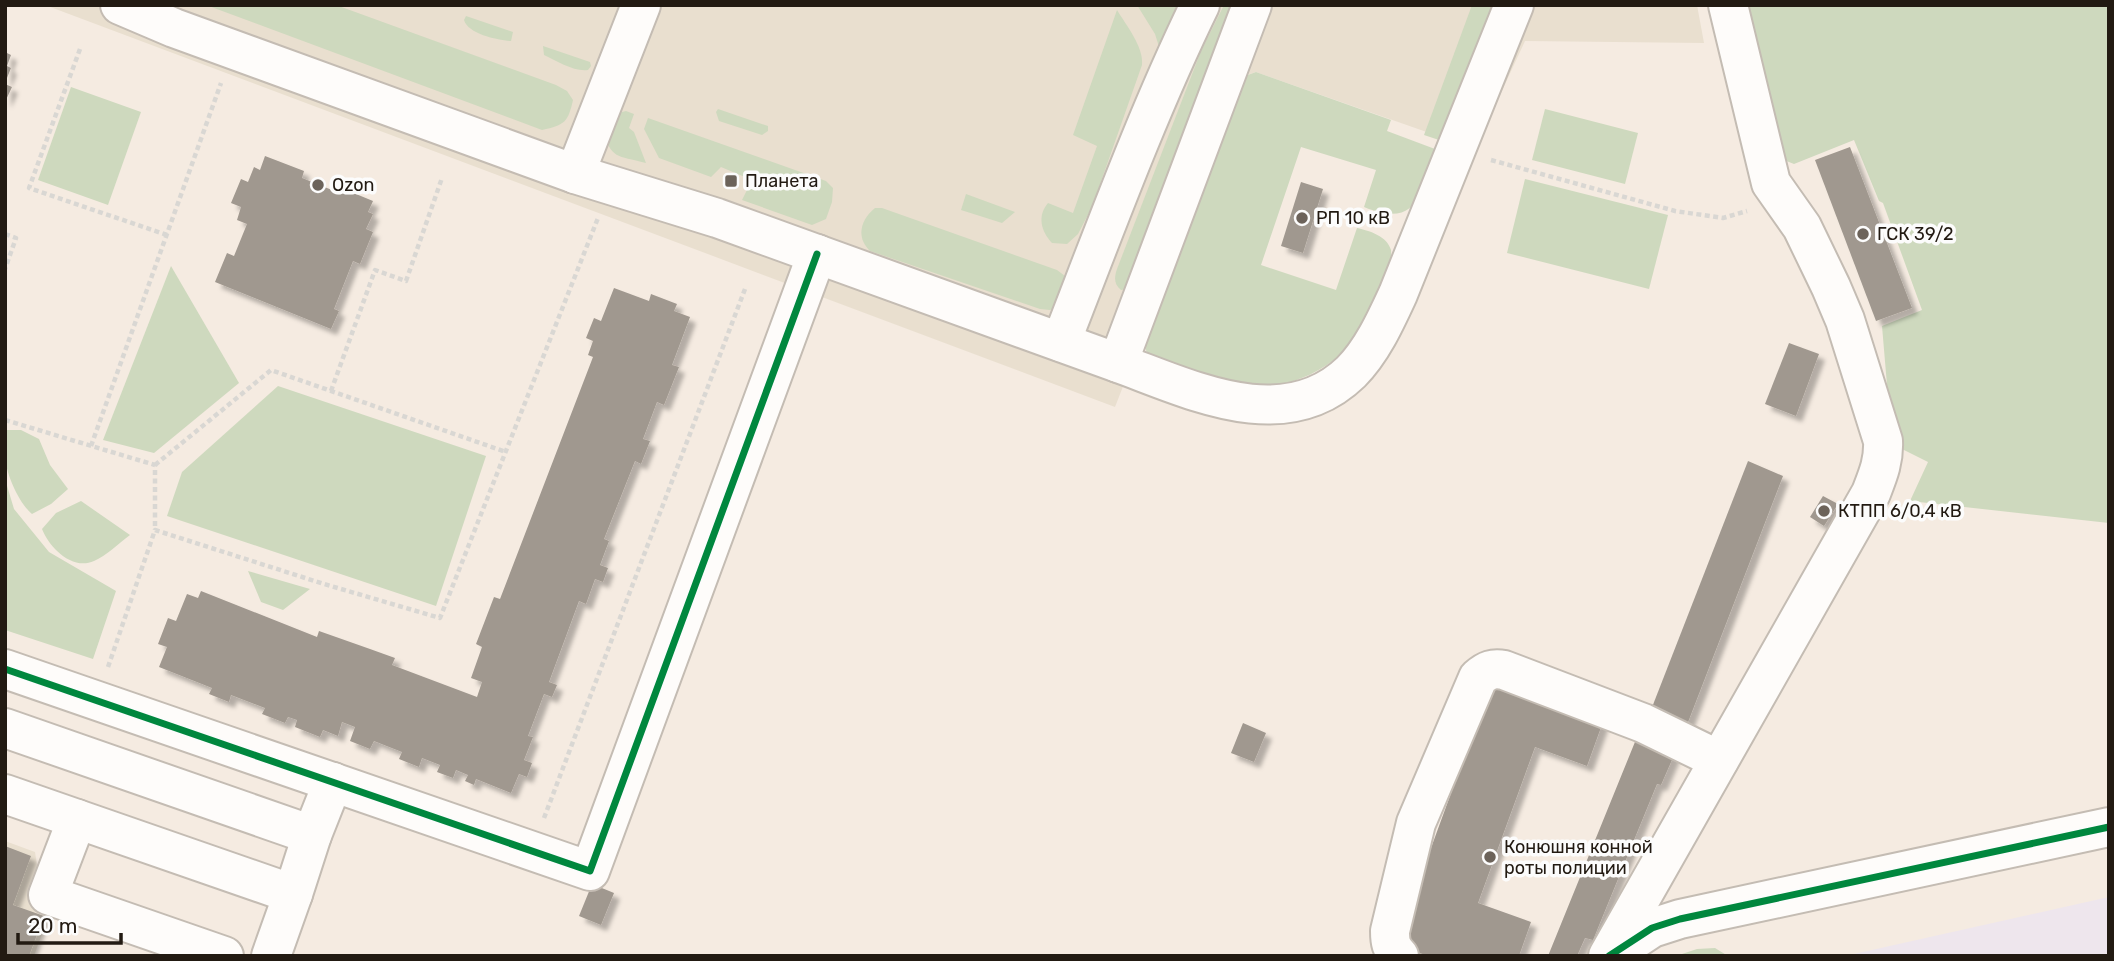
<svg xmlns="http://www.w3.org/2000/svg" width="2114" height="961" font-family="Rubik,sans-serif">
<style>
.commercial{fill:#e9dfcf}
.medical{fill:#eee6ed}
.green{fill:#ced9be}
.building{fill:#a0988f;filter:url(#shadow)}
.lines{fill:none;stroke-linecap:round;stroke-linejoin:round}
.minor-casing{stroke:#c4bcb3;stroke-width:42}
.path{stroke:#d9d7d3;stroke-width:4.5;stroke-dasharray:5 3.5;stroke-linecap:butt}
.minor{stroke:#fefcfa;stroke-width:38}
.cycleway-casing{stroke:#fcfcfc;stroke-width:11}
.cycleway{stroke:#00873e;stroke-width:7}
.poi-dot{fill:#6c635a;stroke:#fcfcfc;stroke-width:2.5}
.labels{text-anchor:middle;dominant-baseline:central;stroke-width:7;stroke-linejoin:round;paint-order:stroke}
.poi-label{font-size:18px;fill:#221a12;stroke:#fcfcfc;text-anchor:start}
</style>
<defs>
<filter id="shadow"><feDropShadow dx="6" dy="6" stdDeviation="2" flood-color="#0004"/></filter>
</defs>
<rect width="100%" height="100%" fill="#f5ebe1"/>
<g class="commercial">
<path d="M45 5H1697L1704 43 1525 41 1475 149 1256 72 1244 76 1115 407Z"/>
<path d="M5 841 35 852 46 923 34 956H5Z"/>
</g>
<path class="medical" d="M2109 897V956H1845Z"/>
<g class="green">
<path d="M206 5H336L556 85 567 91 573 100C568 122 565 125 542 130Z"/>
<path d="M1137 5H1187L1161 53 1155 34Z"/>
<path d="M1224 5H1241L1128 289 1121 290C1114 284 1114 278 1117 269L1201 51Z"/>
<path d="M1472 5H1492L1439 140 1424 135Z"/>
<path d="M1747 5H2109V523L1910 501 1928 462 1892 444 1882 326 1922 310 1883 203 1879 201 1854 140 1794 164 1784 160Z"/>
<path d="M1117 10C1126 25 1144 47 1142 65L1092 207 1078 234 1067 244 1052 243C1041 231 1037 216 1048 203L1073 213 1097 146 1073 135Z"/>
<path d="M466 16 513 32 511 41C497 40 468 34 464 20Z"/>
<path d="M543 46 590 62 591 66 588 70C574 72 557 61 544 55Z"/>
<path d="M1256 72 1391 120 1387 131 1435 149C1420 191 1420 230 1364 207L1376 170 1301 147 1261 265 1336 290 1357 228C1370 231 1387 236 1391 250 1393 262 1377 305 1371 316 1365 329 1352 344 1341 354 1323 370 1299 382 1275 385 1247 389 1173 366 1147 353L1142 338 1245 76Z"/>
<path d="M71 87 141 112 108 205 38 180Z"/>
<path d="M718 109 768 126V131L762 135 719 121 716 112Z"/>
<path d="M1545 109 1638 133 1625 184 1532 160Z"/>
<path d="M626 111 634 114 629 128 634 132 646 163C616 155 612 160 602 129L618 113Z"/>
<path d="M648 118 826 181 833 188 832 202 826 219 812 225 742 200 752 180 721 167 711 177 659 158 644 129Z"/>
<path d="M1525 179 1668 215 1649 289 1507 253Z"/>
<path d="M966 194 1015 212 1002 223 961 210Z"/>
<path d="M875 208H882L1057 270 1065 276 1068 283 1058 307 1050 310 1040 309 870 251C856 238 860 220 875 208Z"/>
<path d="M171 266 239 383 154 453 103 440Z"/>
<path d="M278 386 486 456 436 606 167 516 182 472Z"/>
<path d="M5 430H21L39 439 50 465 68 489 51 504 32 514C19 503 7 476 5 458 4 449 5 439 5 430Z"/>
<path d="M5 479 14 509 49 552 116 591 93 659 5 630Z"/>
<path d="M81 501 130 535C119 543 106 556 94 561 72 571 49 547 42 529L56 513Z"/>
<path d="M248 571 310 589 283 610 261 602Z"/>
<path d="M1715 948 1728 956H1676L1697 949Z"/>
</g>
<g class="building">
<path d="M5 52 11 55 7 66 11 68 5 83Z"/>
<path d="M5 84 12 87 5 102Z"/>
<path d="M1850 147 1912 308 1876 321 1815 160Z"/>
<path d="M265 156 304 171 302 178 332 190 334 185 373 201 368 212 373 214 366 229 373 232 360 264 353 261 334 309 339 311 331 329 215 282 227 253 234 256 247 224 237 220 241 207 231 203 241 179 248 182 254 167 260 170Z"/>
<path d="M1301 182 1323 189 1303 253 1281 246Z"/>
<path d="M614 288 649 301 651 294 677 304 674 311 690 317 672 365 679 367 664 405 657 402 643 439 650 441 641 464 635 461 604 539 609 541 600 565 608 568 603 582 595 579 586 604 579 601 549 682 557 685 552 697 544 694 528 736 533 737 524 760 532 763 527 777 519 774 511 793 476 779 474 785 465 781 468 775 456 770 453 778 437 772 440 765 422 758 419 767 399 759 402 752 374 741 370 749 350 741 355 727 342 722 338 736 323 730 320 737 295 727 297 720 288 717 285 723 262 714 265 708 231 695 229 702 209 694 212 688 159 667 167 647 158 644 168 618 176 621 187 594 198 598 201 591 317 637 319 631 370 649 395 658 392 665 477 697 482 682 471 678 482 647 476 644 494 597 500 599 593 357 588 355 593 341 586 338 594 318 601 321Z"/>
<path d="M1789 343 1819 354 1796 416 1765 404Z"/>
<path d="M1748 461 1783 476 1685 730 1649 715Z"/>
<path d="M1823 496 1838 504 1824 526 1810 517Z"/>
<path d="M1493 678 1604 719 1587 766 1535 747 1478 903 1531 922 1519 956H1428L1396 944Z"/>
<path d="M1243 723 1266 733 1254 762 1231 753Z"/>
<path d="M1637 737 1675 753 1661 785 1657 784 1593 940 1585 938 1577 956H1548Z"/>
<path d="M5 846 31 856 13 905 44 916 29 956H5Z"/>
<path d="M592 884 614 893 601 925 579 916Z"/>
</g>
<g class="lines">
<defs>
<g id="minor">
<path d="M120 5 174 28 575 174 717 218 1118 363 1252 5"/>
<path d="M575 174 641 5"/>
<path d="M1061 342C1105 229 1147 114 1200 5"/>
<path d="M1118 363C1190 389 1284 437 1351 372 1372 351 1386 320 1398 294L1514 5"/>
<path d="M5 669 590 871 817 254"/>
<path d="M5 728 312 835 333 782"/>
<path d="M5 794 293 894 312 835"/>
<path d="M77 819 48 895 224 956"/>
<path d="M1611 955 1652 928 1680 919 2109 827"/>
<path d="M271 956 293 894"/>
<path d="M1399 956C1391 948 1390 942 1390 931L1416 823 1478 678C1487 670 1493 668 1504 670L1643 723 1719 760"/>
<path d="M1608 956 1871 493C1878 475 1884 461 1883 441L1845 320 1831 287 1802 227 1771 183 1728 5"/>
</g>
</defs>
<use href="#minor" class="minor-casing"/>
<g class="path">
<path d="M80 49 29 188 167 235"/>
<path d="M1491 160 1675 211 1723 218 1747 211"/>
<path d="M5 234 16 238 5 269"/>
<path d="M331 391 375 270 406 281 442 178"/>
<path d="M5 420 155 465V530"/>
<path d="M91 446 221 83"/>
<path d="M155 465 271 370 506 452"/>
<path d="M108 667 155 530 324 584 440 618 598 218"/>
<path d="M544 818 745 289"/>
</g>
<use href="#minor" class="minor"/>
<defs>
<g id="cycleway">
<path d="M5 669 590 871 817 254"/>
<path d="M1609 956 1652 928 1680 919 2109 827"/>
</g>
</defs>
<use href="#cycleway" class="cycleway-casing"/>
<use href="#cycleway" class="cycleway"/>
</g>
<g class="poi-dot">
<rect x="724" y="174" width="14" height="14" rx="3.5"/>
<circle cx="318" cy="185" r="7"/>
<circle cx="1302" cy="218" r="7"/>
<circle cx="1863" cy="234" r="7"/>
<circle cx="1824" cy="511" r="7"/>
<circle cx="1490" cy="857" r="7"/>
</g>
<g class="labels">
<g class="poi-label">
<text x="745" y="181">Планета</text>
<text x="332" y="185">Ozon</text>
<text x="1316" y="218">РП 10 кВ</text>
<text x="1877" y="234">ГСК 39/2</text>
<text x="1838" y="511">КТПП 6/0,4 кВ</text>
<text x="1504" y="847">Конюшня конной<tspan x="1504" dy="21">роты полиции</tspan></text>
</g>
</g>
<rect width="2114" height="961" fill="none" stroke="#221a12" stroke-width="14"/>
<path d="M18 933v10h103v-10" fill="none" stroke="#221a12" stroke-width="3.5"/>
<text x="28" y="933" font-size="21" fill="#221a12" stroke="#fcfcfc" stroke-width="5" paint-order="stroke">20 m</text>
</svg>
